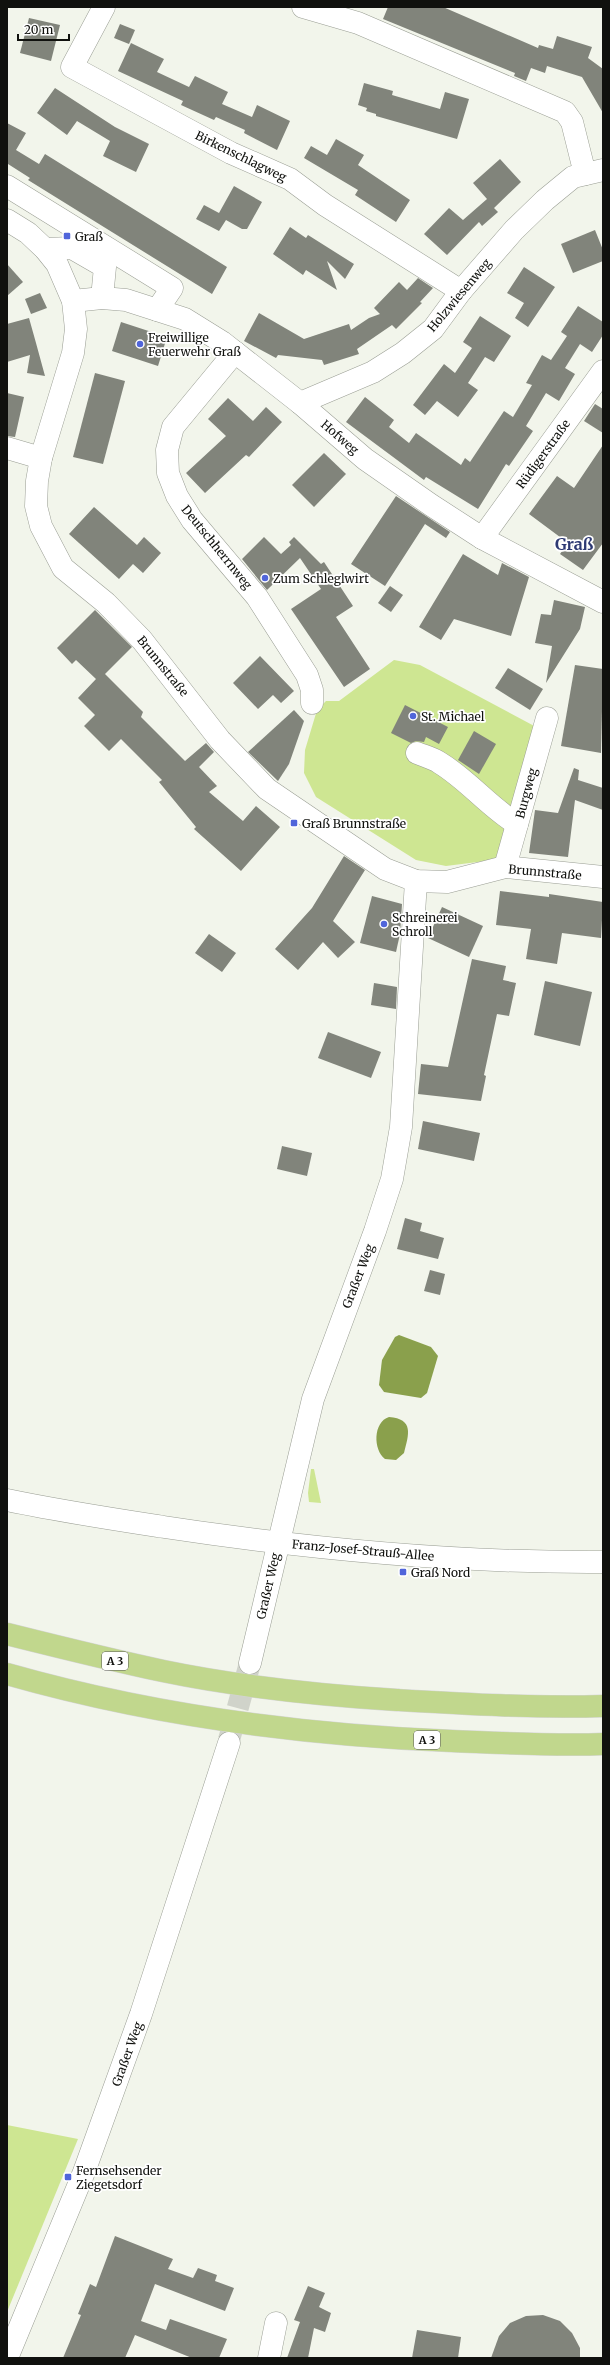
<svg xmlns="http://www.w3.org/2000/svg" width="610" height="2365" font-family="Merriweather,serif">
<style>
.green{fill:#cee692}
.water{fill:#8aa04c}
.building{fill:#81847b}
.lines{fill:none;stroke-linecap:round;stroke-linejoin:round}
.minor-tunnel{stroke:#d0d3ca;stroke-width:22;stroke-dasharray:22 11;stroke-linecap:butt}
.minor-casing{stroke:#9a9e94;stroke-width:23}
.highway-casing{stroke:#d4d4d4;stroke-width:23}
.minor{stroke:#fff;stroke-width:22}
.highway{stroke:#c1d78d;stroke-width:22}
.poi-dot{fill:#5065da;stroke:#fff;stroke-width:1.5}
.labels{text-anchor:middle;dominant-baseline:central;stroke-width:3.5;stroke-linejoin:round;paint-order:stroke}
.shield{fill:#fff;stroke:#585856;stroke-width:1}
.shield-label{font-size:11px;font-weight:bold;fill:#10110e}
.street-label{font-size:12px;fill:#10110e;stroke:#fff}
.poi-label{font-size:12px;fill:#10110e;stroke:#fff;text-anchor:start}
.district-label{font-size:16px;font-weight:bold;fill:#2d3973;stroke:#fff}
</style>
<rect width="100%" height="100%" fill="#f2f5eb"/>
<g class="green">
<path d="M394 660 420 665 538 728 501 859 446 866 416 860 316 797 304 773 305 750 317 710 326 701H339Z"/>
<path d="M311 1469H314L321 1503 309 1502 308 1493Z"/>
<path d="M7 2125 78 2139 7 2312Z"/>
</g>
<g class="water">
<path d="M399 1335 431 1347 438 1356 427 1393 421 1398 384 1392 379 1385 382 1360 395 1337Z"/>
<path d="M389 1417C414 1419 409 1434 404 1453L396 1460 385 1459C373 1450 373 1422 389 1417Z"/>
</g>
<g class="building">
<path d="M388 7H443L538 48 539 45 553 49 557 36 592 47 588 58 603 69V113L582 77 547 66 545 73 531 68 526 81 514 76 515 73 383 19Z"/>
<path d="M29 18 60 25 51 61 20 53Z"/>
<path d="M120 24 135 30 129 44 114 38Z"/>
<path d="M131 43 164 59 157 72 189 87 195 76 228 92 222 104 252 117 257 105 290 121 277 150 244 133 245 130 216 117 214 120 181 105 183 101 118 71Z"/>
<path d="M364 83 393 91 392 95 440 109 445 92 469 99 457 139 376 116V114L366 111 367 108 358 105Z"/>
<path d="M55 88 115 127 149 144 136 172 103 156 110 141 77 121 67 135 37 113Z"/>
<path d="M7 123 26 133 16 150 39 164 45 154 227 267 212 294 28 180 30 178 8 164 7 166Z"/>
<path d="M336 139 364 155 358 165 410 200 396 222 355 195 358 190 304 158 311 146 327 155Z"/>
<path d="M500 159 521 182 494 208 498 212 482 226 479 222 447 255 424 234 449 208 463 220 487 199 473 183Z"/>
<path d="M234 186 262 202 247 229H242L226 220 219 231 196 219 204 205 219 213Z"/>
<path d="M290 227 306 238 308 235 354 264 345 279 327 261 337 290 306 270 303 275 273 254Z"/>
<path d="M595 230 603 250V261L573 273 561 244Z"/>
<path d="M7 264 23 282 7 296Z"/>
<path d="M524 267 555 287 528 327 515 318 524 303 507 293Z"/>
<path d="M418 278 433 288 420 302 422 303 396 329 392 325 357 349 359 354 324 365 322 360 278 355 276 358 244 341 259 313 304 339 349 324 351 330 369 318 380 314 374 308 399 282 407 290Z"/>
<path d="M40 293 47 308 31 314 25 299Z"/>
<path d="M578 306 603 322V335L592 352 580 344 565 368 575 374 559 401 546 393 526 426 533 431 509 466 506 464 478 509 426 477 424 480 346 422 365 397 394 420 389 427 409 443 416 433 461 465 465 458 470 462 504 411 513 417 532 385 526 383 542 355 551 360 567 336 561 332Z"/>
<path d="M480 316 511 336 494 362 485 357 468 383 478 390 458 417 437 401 425 415 413 405 444 364 455 373 472 348 463 342Z"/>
<path d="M29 318 36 343 45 376 27 373 30 355 7 362V324Z"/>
<path d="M121 322 167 337 158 366 112 351Z"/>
<path d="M95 373 125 381 103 464 73 457Z"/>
<path d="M7 393 24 397 15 437 7 436Z"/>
<path d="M228 398 253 421 266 407 282 422 249 457 246 455 205 493 186 473 226 436 208 419Z"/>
<path d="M595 404 603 409V433L584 421Z"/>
<path d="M603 445V543L583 570 560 554 568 543 529 514 557 476 574 488Z"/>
<path d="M324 453 346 474 314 507 292 485Z"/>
<path d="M396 496 450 532 446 538 425 524 385 586 351 564Z"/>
<path d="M94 507 137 545 144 537 161 553 143 573 133 564 119 579 69 534Z"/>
<path d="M264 537 281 554 291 545 289 542 294 537 321 564 324 562 353 606 336 617 370 669 344 687 291 609 321 589 300 558 267 590 242 559Z"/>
<path d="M463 554 498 575 502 563 529 577 511 636 454 619 441 640 419 627Z"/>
<path d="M390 586 403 595 391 612 378 603Z"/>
<path d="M554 600 585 607 580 629 546 683 552 646 535 643 541 614 551 615Z"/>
<path d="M95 610 132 647 105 674 143 712 141 717 185 761 206 743 214 752 199 767 217 786 209 792 243 821 256 806 280 827 241 871 194 829 196 827 159 782 162 780 121 739 109 751 84 726 95 715 78 698 96 679 76 660 72 664 57 648Z"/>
<path d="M260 656 294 691 281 703 273 695 258 709 233 683Z"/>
<path d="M575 665 603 669 601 753 561 746Z"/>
<path d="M508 668 543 689 530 710 495 688Z"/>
<path d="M405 705 448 727 439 744 426 737 424 742 416 741 411 743 391 733Z"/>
<path d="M294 710 304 721 289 764 278 781 248 752Z"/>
<path d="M474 731 496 744 479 774 458 760Z"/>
<path d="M574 768 579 770 578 780 603 788V810L575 800 568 857 529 853 535 810 558 813Z"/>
<path d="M344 856 365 870 333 921 355 942 338 958 323 942 298 970 275 949 312 908Z"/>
<path d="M500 891 549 897V894L603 902 601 938 562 933 557 964 526 959 531 929 496 925Z"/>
<path d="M372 896 402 904 400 934 396 952 360 943Z"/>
<path d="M442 907 483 926 469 957 428 938Z"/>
<path d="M209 934 236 953 222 972 195 953Z"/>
<path d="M472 959 506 966 503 980 516 983 509 1016 497 1014 484 1075 486 1076 481 1101 418 1094 421 1064 448 1067Z"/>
<path d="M545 981 592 992 580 1046 534 1035Z"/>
<path d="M374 983 397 987 396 1009 371 1005Z"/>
<path d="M328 1032 381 1052 371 1078 318 1058Z"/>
<path d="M423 1121 480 1133 474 1161 418 1149Z"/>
<path d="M282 1146 312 1153 307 1176 277 1169Z"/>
<path d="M405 1218 422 1223 420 1231 444 1238 438 1259 397 1249Z"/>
<path d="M430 1270 445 1274 440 1295 424 1291Z"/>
<path d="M115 2236 173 2259 168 2269 193 2278 198 2268 217 2275 215 2281 234 2288 225 2311 155 2284 141 2321 166 2330 170 2319 227 2339 219 2358H192L135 2335 125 2358H63L81 2315 78 2314 90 2284 96 2287Z"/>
<path d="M308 2286 325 2293 319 2307 331 2313 325 2332 314 2328 308 2358H287L300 2322 294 2320Z"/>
<path d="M543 2315 560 2321 572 2333 580 2348V2358H491L499 2336 510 2323 526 2316Z"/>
<path d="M417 2330 461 2337 458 2358H412Z"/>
</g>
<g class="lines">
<path class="minor-tunnel" d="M229 1740 250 1663"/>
<defs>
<g id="minor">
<path d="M104 7 72 67 231 153 290 179 325 205 461 291"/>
<path d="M303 7 358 23 565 112 572 122 585 174"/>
<path d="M7 186 172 288 157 310"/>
<path d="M7 220 28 233 45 249 57 264 73 301 76 329 73 353 41 458 37 481 36 506 41 526 63 568 106 603 142 640 220 740 267 789 385 869 416 881 447 882 505 867 603 877"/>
<path d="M45 249 72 248 105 267 102 298"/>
<path d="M73 301 102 298 126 300 185 319 222 342 300 403 365 459 431 505 482 538 603 602"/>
<path d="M235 352 173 427 167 450 168 473 177 496 192 520 257 597 307 675 312 690V703"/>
<path d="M300 403 373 372 403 353 433 329 461 291 514 230 545 200 573 177 603 170"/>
<path d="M7 448 41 458"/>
<path d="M482 538 603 371"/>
<path d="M417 753C424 756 433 758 440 763 468 780 489 807 517 824"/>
<path d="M505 867 547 718"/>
<path d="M7 1500C59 1511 112 1519 164 1527 309 1549 456 1563 603 1562"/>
<path d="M250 1663 313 1399 375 1231 392 1179 401 1127 416 881"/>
<path d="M7 2358 84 2172 141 2014 229 1743"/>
<path d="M269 2358 276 2323"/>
</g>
<g id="highway">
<path d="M7 1634C59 1647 111 1660 163 1671 240 1687 319 1695 397 1700 466 1704 534 1708 603 1706"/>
<path d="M7 1674C151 1715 302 1735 452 1741 502 1743 553 1746 603 1744"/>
</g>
</defs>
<use href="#minor" class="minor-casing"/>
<use href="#highway" class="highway-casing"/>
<use href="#minor" class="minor"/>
<use href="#highway" class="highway"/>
</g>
<g class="poi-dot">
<rect x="63" y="232" width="8" height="8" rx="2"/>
<circle cx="140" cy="344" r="4"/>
<circle cx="265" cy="578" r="4"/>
<circle cx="413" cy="716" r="4"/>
<rect x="290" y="819" width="8" height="8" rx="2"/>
<circle cx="384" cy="924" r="4"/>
<rect x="399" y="1568" width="8" height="8" rx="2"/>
<rect x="64" y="2173" width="8" height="8" rx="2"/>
</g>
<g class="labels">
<g class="shield">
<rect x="102" y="1652" width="26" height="18" rx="3"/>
<rect x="414" y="1731" width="26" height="18" rx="3"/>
</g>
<g class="shield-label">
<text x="115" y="1661">A 3</text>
<text x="427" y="1740">A 3</text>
</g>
<g class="street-label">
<text transform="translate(241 156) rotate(26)">Birkenschlagweg</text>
<text transform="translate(459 295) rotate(-50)">Holzwiesenweg</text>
<text transform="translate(340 437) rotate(41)">Hofweg</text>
<text transform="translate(543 454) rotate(-54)">Rüdigerstraße</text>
<text transform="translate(217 547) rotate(51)">Deutschherrnweg</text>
<text transform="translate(163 666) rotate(51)">Brunnstraße</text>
<text transform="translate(526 793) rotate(-75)">Burgweg</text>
<text transform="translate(545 872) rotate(5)">Brunnstraße</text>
<text transform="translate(358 1276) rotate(-69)">Graßer Weg</text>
<text transform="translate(363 1550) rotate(5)">Franz-Josef-Strauß-Allee</text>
<text transform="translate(268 1586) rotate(-77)">Graßer Weg</text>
<text transform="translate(127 2054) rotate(-70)">Graßer Weg</text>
</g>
<g class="poi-label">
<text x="75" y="236">Graß</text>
<text x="148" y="337">Freiwillige<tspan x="148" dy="14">Feuerwehr Graß</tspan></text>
<text x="273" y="578">Zum Schleglwirt</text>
<text x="421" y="716">St. Michael</text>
<text x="302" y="823">Graß Brunnstraße</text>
<text x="392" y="917">Schreinerei<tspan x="392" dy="14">Schroll</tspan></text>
<text x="411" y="1572">Graß Nord</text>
<text x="76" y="2170">Fernsehsender<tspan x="76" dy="14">Ziegetsdorf</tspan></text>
</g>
<g class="district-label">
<text x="574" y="544">Graß</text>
</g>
</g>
<rect width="610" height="2365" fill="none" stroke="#10110e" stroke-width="16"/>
<path d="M18 34v6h51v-6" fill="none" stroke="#10110e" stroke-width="2"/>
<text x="24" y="34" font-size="12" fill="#10110e" stroke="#ffffff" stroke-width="3" paint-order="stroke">20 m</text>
</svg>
